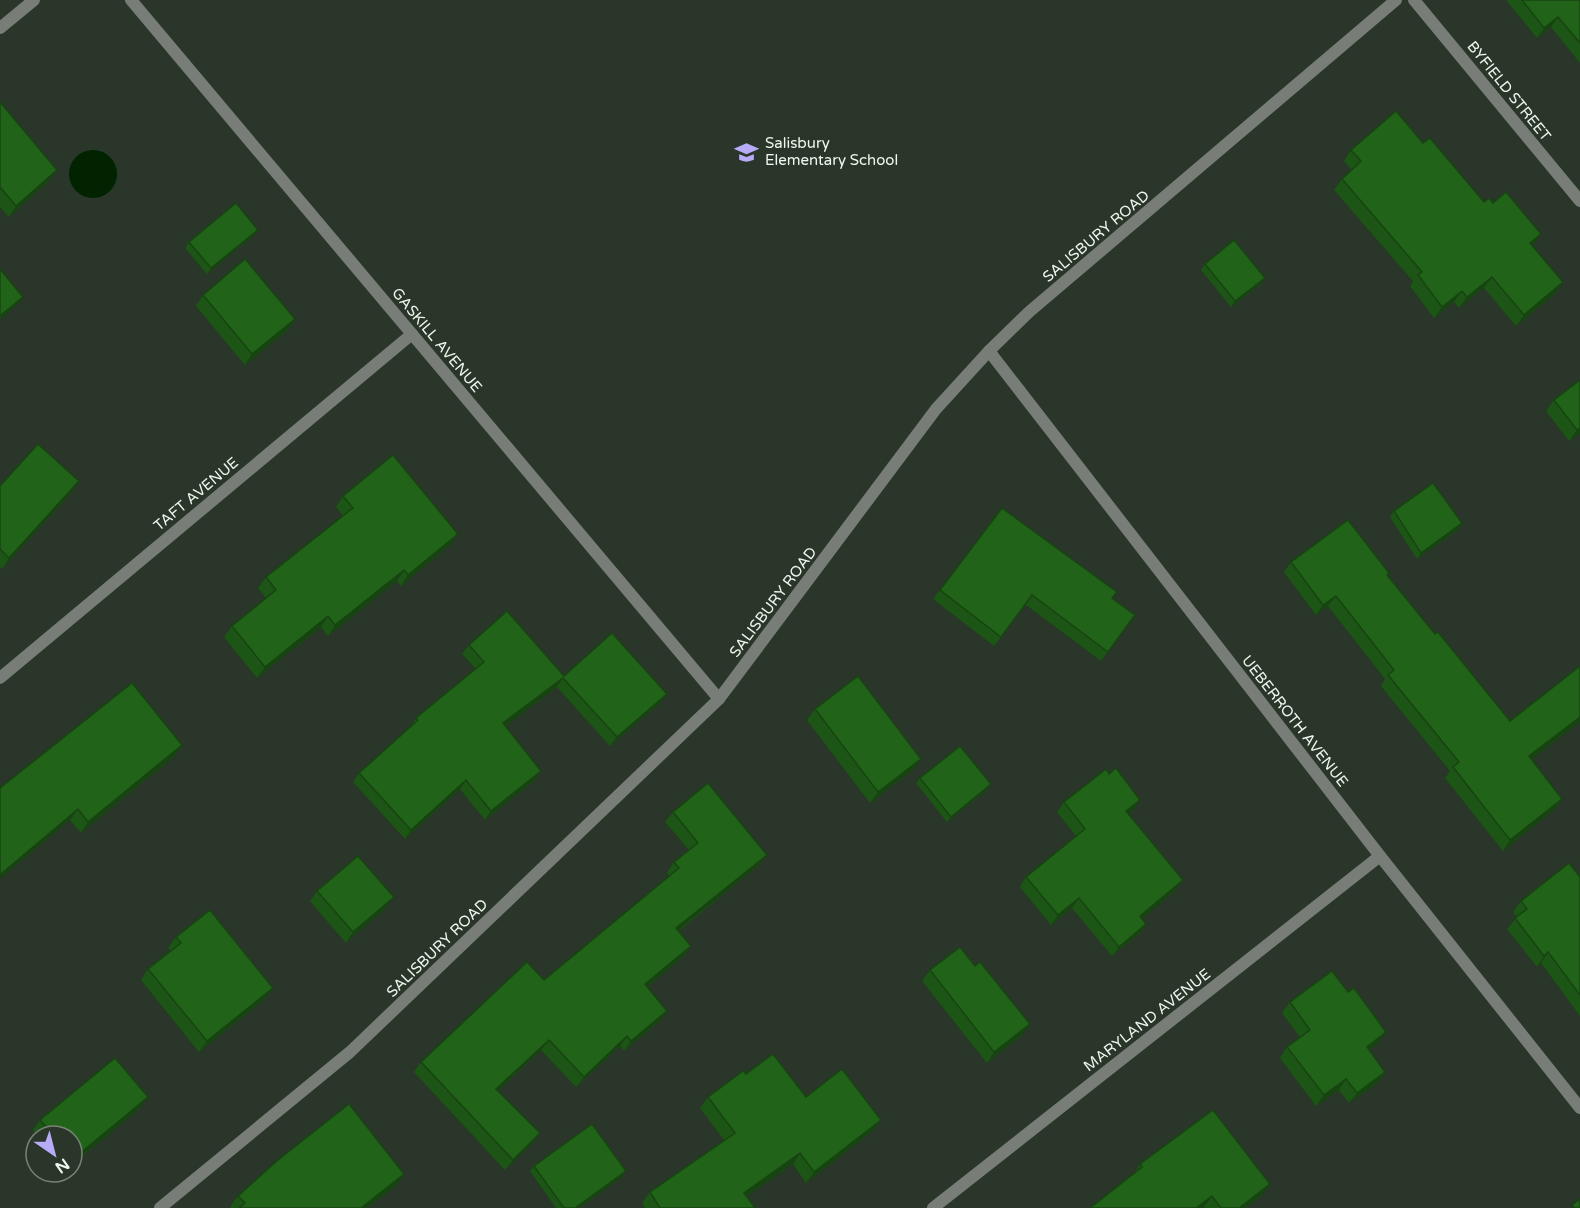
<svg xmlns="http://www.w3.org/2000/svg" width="1580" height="1208" font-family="'Varela Round',sans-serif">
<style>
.water{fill:#012300}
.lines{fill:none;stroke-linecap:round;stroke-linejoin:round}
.minor{stroke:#787e77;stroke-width:12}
.wall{fill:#1c5515}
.shaded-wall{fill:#174511}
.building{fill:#216318;stroke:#174511;stroke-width:1.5}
.labels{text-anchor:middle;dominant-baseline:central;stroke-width:4.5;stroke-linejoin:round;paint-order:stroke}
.street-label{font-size:15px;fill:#eff6ed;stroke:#2a3629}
.poi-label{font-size:15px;fill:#eff6ed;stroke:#2a3629;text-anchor:start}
</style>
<rect width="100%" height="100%" fill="#2a3629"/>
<circle class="water" cx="93" cy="174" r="24"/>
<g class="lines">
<g class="minor">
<path d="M131 0 719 699"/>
<path d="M1414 0 1580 201"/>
<path d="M0 28 34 0"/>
<path d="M989 351 1380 856 1580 1108"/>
<path d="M0 678 412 334"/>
<path d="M160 1208 350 1052 719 699 936 409 989 351 1029 312 1396 0"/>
<path d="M933 1208 1380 856"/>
</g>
</g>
<g class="wall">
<path d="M1506 0H1580V63L1551 27 1537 38Z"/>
<path d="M0 102 49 181 9 217 0 207Z"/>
<path d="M1423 143 1484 202 1493 203 1541 234 1532 246 1563 282 1556 293 1516 326 1484 288 1459 308 1454 302 1434 318 1410 286 1413 281 1334 190 1342 179 1352 170 1344 161 1351 150Z"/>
<path d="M254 235 207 274 185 248 189 242Z"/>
<path d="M1205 264 1261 284 1231 307 1201 270Z"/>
<path d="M203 295 295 319 288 330 245 365 196 306Z"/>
<path d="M1580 380V433L1569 441 1546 411 1554 400Z"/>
<path d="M0 486 72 492 2 569 0 567Z"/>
<path d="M343 496 458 534 450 545 401 586 397 581 328 636 321 627 257 678 224 637 232 626 266 598 258 588 266 577 343 516 336 507Z"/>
<path d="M1394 511 1459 529 1417 559 1390 517Z"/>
<path d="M1291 562 1388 576 1435 634 1510 721 1580 722 1531 759 1562 799 1555 809 1503 851 1445 778 1450 771 1381 686 1385 679 1328 606 1316 615 1284 572Z"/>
<path d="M940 590 1112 598 1135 615 1101 661 1026 605 994 646 933 599Z"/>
<path d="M469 645 564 676 660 703 610 746 557 687 506 726 541 771 535 780 485 820 460 789 405 839 353 782 359 773 410 727 416 718 476 669 462 654Z"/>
<path d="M815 709 913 770 870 803 807 720Z"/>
<path d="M175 756 81 833 70 820 0 788Z"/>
<path d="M920 778 987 790 947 822 916 783Z"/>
<path d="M1064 802 1134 810 1128 814 1176 890 1142 918 1140 933 1112 956 1072 908 1051 925 1020 887 1026 877 1076 836 1057 812Z"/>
<path d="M673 812 759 865 679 931 691 946 684 956 647 987 660 1021 624 1051 620 1046 576 1087 541 1050 498 1091 540 1133 533 1143 505 1170 414 1072 421 1062 544 980 670 876 667 873 674 862 689 850 665 822Z"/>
<path d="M1580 877V1016L1541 963 1537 967 1507 929 1517 917 1513 912 1521 901Z"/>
<path d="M317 891 386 908 346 943 310 901Z"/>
<path d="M176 937 273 988 265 999 199 1052 141 980 148 969 171 951 168 948Z"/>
<path d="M930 970 1022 1035 987 1063 922 981Z"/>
<path d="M1290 1002 1379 1043 1369 1050 1378 1083 1349 1103 1339 1090 1316 1106 1280 1058 1287 1047 1300 1037 1282 1013Z"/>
<path d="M746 1074 806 1097 881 1120 873 1131 806 1183 793 1164 747 1196 755 1208H645L642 1203 650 1192 724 1140 700 1108 708 1097Z"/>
<path d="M140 1108 72 1165V1136H37L33 1130 40 1120Z"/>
<path d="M1140 1164 1263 1195 1245 1208H1205L1135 1172Z"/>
<path d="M534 1166 622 1177 579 1208H556L530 1171Z"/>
<path d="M404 1174 397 1185 367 1208H231L230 1207 238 1196Z"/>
</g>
<g class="shaded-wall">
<path d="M1558 17 1551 27 1537 38 1544 28Z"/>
<path d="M57 170 49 181 9 217 16 206Z"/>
<path d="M258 230 254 235 207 274 211 268Z"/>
<path d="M1541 234 1534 244 1523 254 1530 243Z"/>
<path d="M1492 277 1484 288 1459 308 1467 297Z"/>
<path d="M1265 278 1261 284 1231 307 1235 301Z"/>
<path d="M1563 282 1556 293 1516 326 1524 315Z"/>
<path d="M1462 291 1454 302 1434 318 1442 307Z"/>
<path d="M23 297 17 305 0 320V316Z"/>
<path d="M295 319 288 330 245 365 252 354Z"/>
<path d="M1580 428V433L1569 441 1577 430Z"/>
<path d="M79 481 72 492 2 569 9 558Z"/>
<path d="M1462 523 1459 529 1417 559 1421 553Z"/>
<path d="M458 534 450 545 401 586 408 575Z"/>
<path d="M404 570 397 581 328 636 335 625Z"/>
<path d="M1336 596 1328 606 1316 615 1323 605Z"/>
<path d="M328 616 321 627 257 678 265 667Z"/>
<path d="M563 678 557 687 497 733 503 723Z"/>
<path d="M667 694 660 703 610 746 617 737Z"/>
<path d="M1580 717V722L1522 767 1529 756Z"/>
<path d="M182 745 175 756 81 833 88 822Z"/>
<path d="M921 759 913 770 870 803 878 792Z"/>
<path d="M541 771 535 780 485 820 491 811Z"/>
<path d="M466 780 460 789 405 839 411 830Z"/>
<path d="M991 784 987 790 947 822 951 817Z"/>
<path d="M1562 799 1555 809 1503 851 1510 840Z"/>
<path d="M1140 800 1134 810 1119 821 1126 811Z"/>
<path d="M78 809 70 820 0 879V875Z"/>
<path d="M767 855 759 865 669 938 676 928Z"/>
<path d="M1183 880 1176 890 1134 926 1140 916Z"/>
<path d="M394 897 386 908 346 943 353 932Z"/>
<path d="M1079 898 1072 908 1051 925 1058 915Z"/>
<path d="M1146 924 1140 933 1112 956 1119 947Z"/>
<path d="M691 946 684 956 638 994 645 984Z"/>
<path d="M1548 952 1541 963 1537 967 1544 956Z"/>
<path d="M273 988 265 999 199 1052 207 1041Z"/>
<path d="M667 1011 660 1021 624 1051 631 1041Z"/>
<path d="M1030 1024 1022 1035 987 1063 994 1052Z"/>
<path d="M1386 1032 1379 1043 1359 1057 1367 1047Z"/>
<path d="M627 1036 620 1046 576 1087 584 1077Z"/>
<path d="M549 1040 541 1050 489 1099 496 1089Z"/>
<path d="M1385 1072 1378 1083 1349 1103 1357 1093Z"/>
<path d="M1346 1079 1339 1090 1316 1106 1324 1095Z"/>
<path d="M148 1097 140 1108 72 1165V1161L73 1159Z"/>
<path d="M881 1120 873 1131 806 1183 814 1172Z"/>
<path d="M540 1133 533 1143 505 1170 513 1160Z"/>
<path d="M800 1153 793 1164 736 1204 744 1193Z"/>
<path d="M626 1171 622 1177 579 1208H575Z"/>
<path d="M404 1174 397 1185 367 1208H361Z"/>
<path d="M1270 1184 1263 1195 1245 1208H1239Z"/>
<path d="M1212 1196 1204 1207 1203 1208H1196Z"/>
</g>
<g class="building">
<path d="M1522 0H1580V43L1558 17 1544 28Z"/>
<path d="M0 102 57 170 16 206 0 187Z"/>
<path d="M1396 111 1423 143 1430 138 1484 202 1489 198 1493 203 1506 192 1541 234 1530 243 1563 282 1524 315 1492 277 1467 297 1462 291 1442 307 1418 275 1422 272 1342 179 1361 161 1351 150Z"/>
<path d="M236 203 258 230 211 268 189 242Z"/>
<path d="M1234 240 1265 278 1235 301 1205 264Z"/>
<path d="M245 259 295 319 252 354 203 295Z"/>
<path d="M0 269 23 297 0 316Z"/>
<path d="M1580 380V428L1577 430 1554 400Z"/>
<path d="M38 444 79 481 9 558 0 549V486Z"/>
<path d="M393 455 458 534 408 575 404 570 335 625 328 616 265 667 232 626 276 590 266 577 353 508 343 496Z"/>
<path d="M1433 483 1462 523 1421 553 1394 511Z"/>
<path d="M1002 508 1117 592 1112 598 1135 615 1108 652 1032 595 1001 637 940 590Z"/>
<path d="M1348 520 1389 573 1387 575 1435 634 1438 632 1510 721 1580 666V717L1529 756 1562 799 1510 840 1453 767 1459 762 1388 675 1394 670 1336 596 1323 605 1291 562Z"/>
<path d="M507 611 564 676 612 633 667 694 617 737 563 678 503 723 541 771 491 811 466 780 411 830 359 773 418 720 416 718 484 662 469 645Z"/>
<path d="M858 676 921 759 878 792 815 709Z"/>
<path d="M132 683 182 745 88 822 78 809 0 875V788Z"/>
<path d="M960 746 991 784 951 817 920 778Z"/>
<path d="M1116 768 1140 800 1126 811 1183 880 1140 916 1146 924 1119 947 1079 898 1058 915 1026 877 1085 829 1064 802 1106 769 1109 774Z"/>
<path d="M708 783 767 855 676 928 691 946 645 984 667 1011 631 1041 627 1036 584 1077 549 1040 496 1089 540 1133 513 1160 421 1062 527 962 544 980 679 868 674 862 698 843 673 812Z"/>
<path d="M358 856 394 897 353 932 317 891Z"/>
<path d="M1569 863 1580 877V995L1548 952 1544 956 1515 918 1527 909 1521 901Z"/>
<path d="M210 910 273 988 207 1041 148 969 181 943 176 937Z"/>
<path d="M960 947 975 966 980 962 1030 1024 994 1052 930 970Z"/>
<path d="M1332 971 1348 992 1354 988 1386 1032 1367 1047 1385 1072 1357 1093 1346 1079 1324 1095 1287 1047 1310 1030 1290 1002Z"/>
<path d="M773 1054 806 1097 842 1069 881 1120 814 1172 800 1153 744 1193 755 1208H660L650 1192 735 1133 708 1097 743 1071 746 1074Z"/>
<path d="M115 1058 148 1097 73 1159 72 1158V1136H54L40 1120Z"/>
<path d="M349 1104 404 1174 361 1208H239L245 1203 238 1196 278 1160Z"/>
<path d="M1213 1110 1270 1184 1239 1208H1221L1212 1196 1196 1208H1090L1142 1167 1140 1164Z"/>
<path d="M592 1124 626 1171 575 1208H564L534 1166Z"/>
<path d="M1580 1199V1208H1574L1572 1205Z"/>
</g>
<defs>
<symbol id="school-bare" viewBox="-9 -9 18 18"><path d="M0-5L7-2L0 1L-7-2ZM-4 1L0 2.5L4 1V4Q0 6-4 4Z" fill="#b8abf7" stroke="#2a3629" stroke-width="2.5" paint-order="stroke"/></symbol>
</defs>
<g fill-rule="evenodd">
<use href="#school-bare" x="730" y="136" width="33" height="33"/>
</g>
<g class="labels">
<g class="street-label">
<text transform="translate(1509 91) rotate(51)">BYFIELD STREET</text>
<text transform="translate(1096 236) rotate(-40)">SALISBURY ROAD</text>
<text transform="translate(437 340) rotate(50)">GASKILL AVENUE</text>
<text transform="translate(196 494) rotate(-40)">TAFT AVENUE</text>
<text transform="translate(773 602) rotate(-53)">SALISBURY ROAD</text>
<text transform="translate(1295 721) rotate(52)">UEBERROTH AVENUE</text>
<text transform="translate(437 948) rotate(-44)">SALISBURY ROAD</text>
<text transform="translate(1147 1020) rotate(-38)">MARYLAND AVENUE</text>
</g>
<g class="poi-label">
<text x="765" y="143">Salisbury<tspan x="765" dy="17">Elementary School</tspan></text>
</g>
</g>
<g transform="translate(54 1154) rotate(145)"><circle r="28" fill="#2a3629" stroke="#798377" stroke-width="1.5"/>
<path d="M0-4.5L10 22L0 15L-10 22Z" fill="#b8abf7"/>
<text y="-9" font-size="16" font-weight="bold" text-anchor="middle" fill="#eff6ed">N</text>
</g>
</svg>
